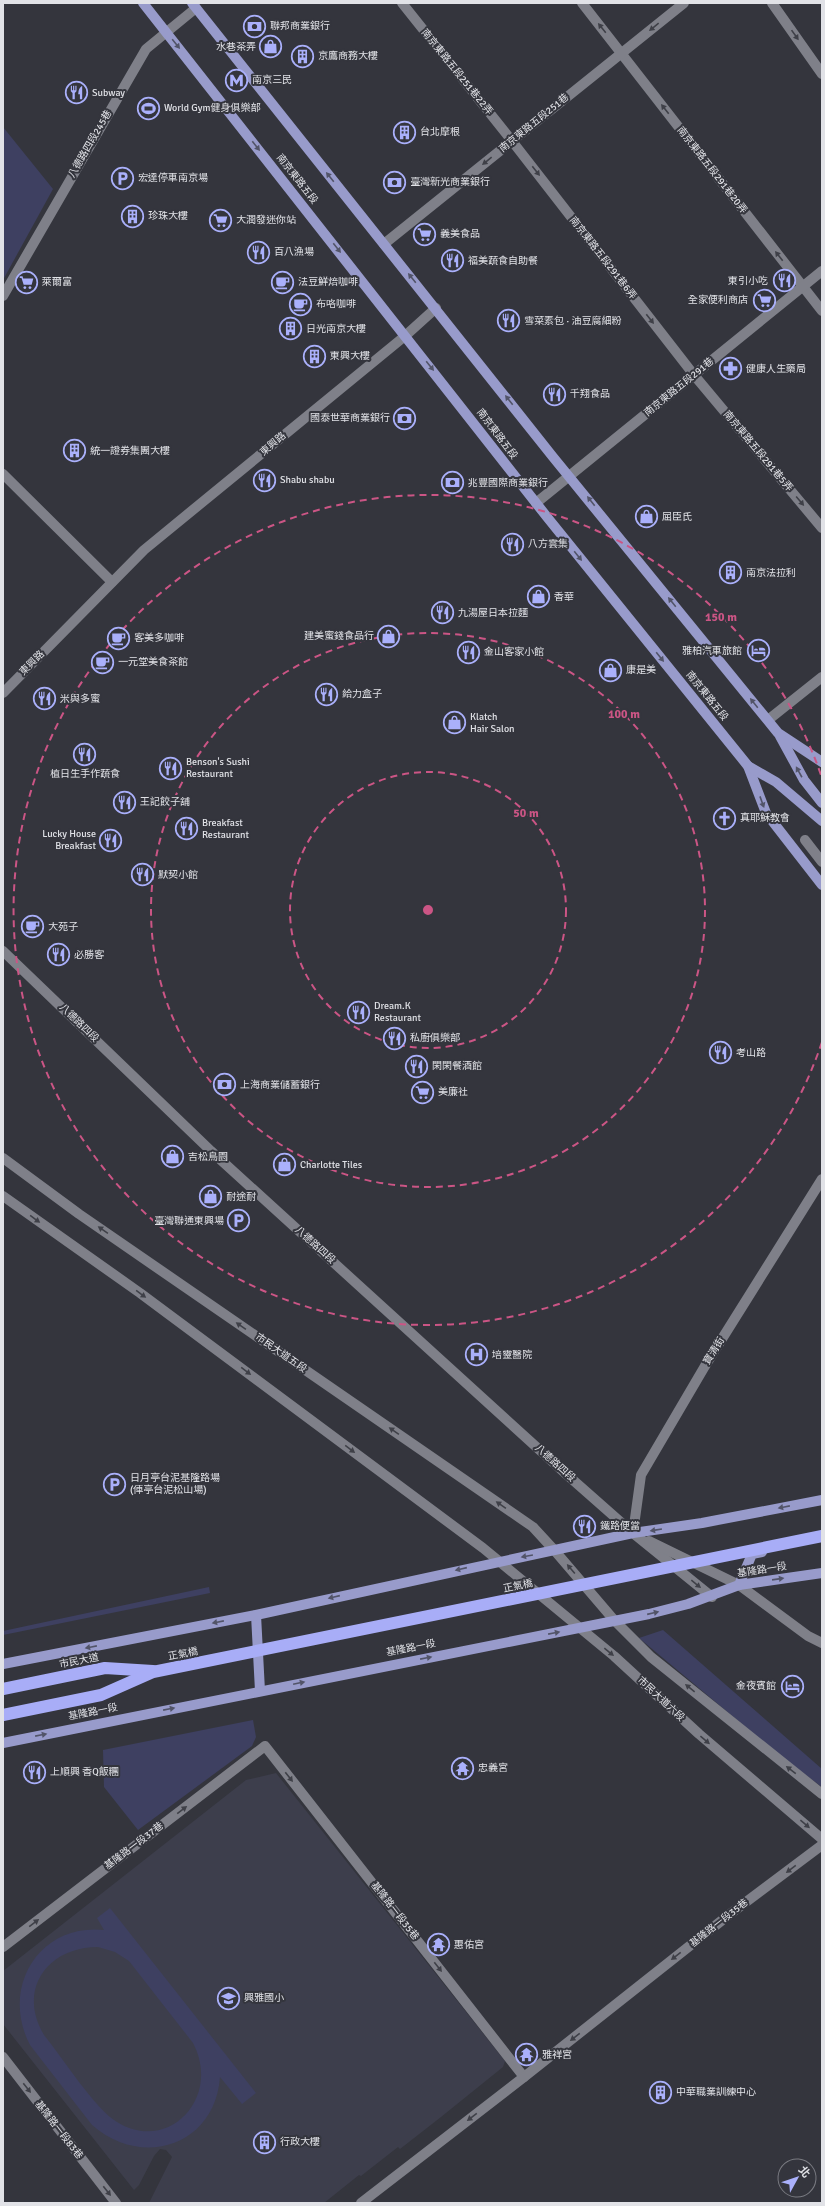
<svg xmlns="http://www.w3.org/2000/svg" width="825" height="2206" font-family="Signika,'Noto Sans TC',sans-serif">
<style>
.built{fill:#3d3e4c}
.green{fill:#3e4061;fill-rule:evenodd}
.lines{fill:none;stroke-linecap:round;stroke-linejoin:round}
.minor{stroke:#7f8089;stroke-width:10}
.major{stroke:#989bcb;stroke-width:10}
.highway{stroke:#a8adf7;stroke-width:12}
.oneway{fill:#3f4048}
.oneway2{fill:#525468}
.ring{fill:none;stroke:#cb5585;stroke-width:2;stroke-dasharray:7 5}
.labels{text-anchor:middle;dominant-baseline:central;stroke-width:4;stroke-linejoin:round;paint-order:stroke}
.poi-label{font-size:10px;fill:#e1e2e7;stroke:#34353d;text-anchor:start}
.street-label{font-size:10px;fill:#e1e2e7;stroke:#34353d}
.centre{fill:#cb5585;stroke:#34353d;stroke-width:2}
.ring-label{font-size:12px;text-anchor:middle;font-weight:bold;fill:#cb5585;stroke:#34353d;stroke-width:4;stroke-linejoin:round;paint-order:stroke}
</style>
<rect width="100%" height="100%" fill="#34353d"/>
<path class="built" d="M276 1773 505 2061 503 2067 441 2117 400 2149 398 2147 361 2176 359 2175 324 2203H149L172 2157 166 2150 160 2149 154 2156 139 2185 134 2190 3 2024V1971L246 1780Z"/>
<g class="green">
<path d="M3 127 53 189 3 280Z"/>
<path d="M209 1587 210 1593 3 1635V1631Z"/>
<path d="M663 1630 822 1769V1787L785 1760 639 1638Z"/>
<path d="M253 1720 256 1737 252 1746 138 1830 104 1787 103 1750Z"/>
<path d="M110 1908 256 2093 242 2104 220 2077C215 2146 142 2169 92 2125L30 2045C0 1988 39 1923 104 1930L97 1918ZM98 1947 115 1952 129 1961 193 2043C222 2098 168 2154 117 2122 95 2109 62 2057 44 2035 17 1990 47 1947 98 1947Z"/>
</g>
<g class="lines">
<g class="minor">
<path d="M402 3 512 141 694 375 822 528"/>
<path d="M582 3 822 311"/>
<path d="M772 3 822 74"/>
<path d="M384 244 684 3"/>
<path d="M3 296 146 49 196 8"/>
<path d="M3 474 112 582"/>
<path d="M536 503 822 271"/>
<path d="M3 693 144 550 405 336 436 308"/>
<path d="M768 720 822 677"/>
<path d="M805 840 822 862"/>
<path d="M3 951 211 1151 565 1473 633 1533 712 1597"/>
<path d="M3 1158 79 1214 533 1527 555 1551 614 1620 651 1657 822 1794"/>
<path d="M3 1196 140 1293 483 1548 614 1656 699 1734 822 1839"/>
<path d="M633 1533 641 1475 705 1366 822 1179"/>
<path d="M649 1541 739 1585 808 1636 822 1643"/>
<path d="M3 1947 265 1746 524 2077"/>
<path d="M3 2057 116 2203"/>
<path d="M361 2203 524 2077 730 1914 822 1845"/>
</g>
<g class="major">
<path d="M143 3 547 517 748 766 766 813 822 885"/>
<path d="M192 3 553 457 778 733 822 762"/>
<path d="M780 736 804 780 822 803"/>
<path d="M748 766 776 782 822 821"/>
<path d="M739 1585 752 1554 762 1552"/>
<path d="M256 1615 260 1691"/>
<path d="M3 1664 256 1615 633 1533 702 1523 822 1500"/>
<path d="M3 1743 649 1614 688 1604 739 1585 822 1573"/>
</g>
<g class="highway">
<path d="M3 1689 105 1668 153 1671"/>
<path d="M3 1715 101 1695 153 1672 822 1536"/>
</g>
</g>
<defs><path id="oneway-solid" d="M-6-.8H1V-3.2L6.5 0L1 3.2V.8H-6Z"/></defs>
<g class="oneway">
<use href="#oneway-solid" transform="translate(654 27) rotate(141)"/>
<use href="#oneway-solid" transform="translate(602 28) rotate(-129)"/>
<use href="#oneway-solid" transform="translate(795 35) rotate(55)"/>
<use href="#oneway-solid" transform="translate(665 109) rotate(-128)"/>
<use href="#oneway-solid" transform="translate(487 161) rotate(141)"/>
<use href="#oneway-solid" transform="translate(536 171) rotate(52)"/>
<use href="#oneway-solid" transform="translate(779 256) rotate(-128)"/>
<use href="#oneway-solid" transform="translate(650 319) rotate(52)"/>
<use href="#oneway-solid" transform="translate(800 501) rotate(50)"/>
<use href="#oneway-solid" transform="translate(35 1219) rotate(36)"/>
<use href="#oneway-solid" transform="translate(103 1230) rotate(-145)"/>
<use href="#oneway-solid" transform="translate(141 1294) rotate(36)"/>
<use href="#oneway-solid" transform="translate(241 1326) rotate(-145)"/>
<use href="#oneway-solid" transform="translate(246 1371) rotate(37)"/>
<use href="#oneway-solid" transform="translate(394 1431) rotate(-145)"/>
<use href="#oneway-solid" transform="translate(350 1449) rotate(37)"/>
<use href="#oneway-solid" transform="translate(501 1505) rotate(-145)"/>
<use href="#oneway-solid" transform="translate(571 1569) rotate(-130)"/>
<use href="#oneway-solid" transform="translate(696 1584) rotate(39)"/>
<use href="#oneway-solid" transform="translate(609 1652) rotate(39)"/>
<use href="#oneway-solid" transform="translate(690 1688) rotate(-141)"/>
<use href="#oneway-solid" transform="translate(705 1740) rotate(40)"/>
<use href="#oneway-solid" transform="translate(791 1770) rotate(-143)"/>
<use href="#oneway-solid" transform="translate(289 1777) rotate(52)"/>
<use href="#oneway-solid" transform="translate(182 1810) rotate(-37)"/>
<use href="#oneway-solid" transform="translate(805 1824) rotate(40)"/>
<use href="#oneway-solid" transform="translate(791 1869) rotate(143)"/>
<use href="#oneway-solid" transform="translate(34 1923) rotate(-37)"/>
<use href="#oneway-solid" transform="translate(676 1956) rotate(142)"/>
<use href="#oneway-solid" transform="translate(438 1967) rotate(52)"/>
<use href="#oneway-solid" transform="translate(575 2037) rotate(142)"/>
<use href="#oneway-solid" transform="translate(27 2088) rotate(52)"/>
<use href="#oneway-solid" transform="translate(472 2117) rotate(143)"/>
<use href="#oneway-solid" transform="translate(107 2191) rotate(52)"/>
</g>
<g class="oneway2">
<use href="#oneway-solid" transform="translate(176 44) rotate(51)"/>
<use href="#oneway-solid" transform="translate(256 146) rotate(52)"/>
<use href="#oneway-solid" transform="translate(330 177) rotate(-129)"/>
<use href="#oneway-solid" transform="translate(337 248) rotate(52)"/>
<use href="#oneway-solid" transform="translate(412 278) rotate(-129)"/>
<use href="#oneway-solid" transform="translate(430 366) rotate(51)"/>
<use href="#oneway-solid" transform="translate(509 400) rotate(-128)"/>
<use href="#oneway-solid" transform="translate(591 501) rotate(-128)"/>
<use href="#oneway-solid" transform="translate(578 556) rotate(51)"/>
<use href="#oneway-solid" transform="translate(672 602) rotate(-129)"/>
<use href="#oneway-solid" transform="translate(660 657) rotate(51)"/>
<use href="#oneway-solid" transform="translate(754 703) rotate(-129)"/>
<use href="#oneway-solid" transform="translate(799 772) rotate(-119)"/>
<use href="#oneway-solid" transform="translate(762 802) rotate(70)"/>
<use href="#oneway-solid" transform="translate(784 1507) rotate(169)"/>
<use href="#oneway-solid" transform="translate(656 1530) rotate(171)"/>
<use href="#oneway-solid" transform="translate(527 1556) rotate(170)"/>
<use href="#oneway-solid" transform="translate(461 1569) rotate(167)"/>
<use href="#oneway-solid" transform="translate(778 1579) rotate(-8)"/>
<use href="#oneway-solid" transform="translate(334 1597) rotate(167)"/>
<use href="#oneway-solid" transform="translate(653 1613) rotate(-13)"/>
<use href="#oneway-solid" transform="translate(218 1622) rotate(169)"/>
<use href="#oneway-solid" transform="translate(554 1633) rotate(-11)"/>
<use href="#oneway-solid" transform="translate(91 1647) rotate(169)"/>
<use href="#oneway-solid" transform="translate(426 1658) rotate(-11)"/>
<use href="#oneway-solid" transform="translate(299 1683) rotate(-12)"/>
<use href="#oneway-solid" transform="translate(169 1709) rotate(-11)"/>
<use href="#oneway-solid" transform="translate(41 1735) rotate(-11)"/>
</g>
<g class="ring">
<circle cx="428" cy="910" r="138"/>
<circle cx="428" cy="910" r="277"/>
<path d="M822 1042A415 415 0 1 1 822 778"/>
</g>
<defs>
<symbol id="bank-ring" viewBox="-11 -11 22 22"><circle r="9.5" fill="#34353d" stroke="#aab0fb" stroke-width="1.5"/><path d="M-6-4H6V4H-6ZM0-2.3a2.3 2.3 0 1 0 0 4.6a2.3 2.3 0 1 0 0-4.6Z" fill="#aab0fb"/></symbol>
<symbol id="shop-ring" viewBox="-11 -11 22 22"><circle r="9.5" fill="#34353d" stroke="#aab0fb" stroke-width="1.5"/><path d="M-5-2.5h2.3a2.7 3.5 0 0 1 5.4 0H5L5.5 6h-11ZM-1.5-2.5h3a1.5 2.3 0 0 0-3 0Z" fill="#aab0fb"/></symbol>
<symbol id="building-ring" viewBox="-11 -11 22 22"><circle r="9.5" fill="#34353d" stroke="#aab0fb" stroke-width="1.5"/><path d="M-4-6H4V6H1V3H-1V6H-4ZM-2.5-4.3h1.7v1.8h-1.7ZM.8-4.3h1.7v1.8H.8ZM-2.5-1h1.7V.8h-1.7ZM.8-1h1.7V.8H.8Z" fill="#aab0fb"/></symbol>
<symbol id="metro-ring" viewBox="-11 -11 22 22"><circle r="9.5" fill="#34353d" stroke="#aab0fb" stroke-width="1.5"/><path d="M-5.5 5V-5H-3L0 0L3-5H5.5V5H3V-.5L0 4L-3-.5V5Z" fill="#aab0fb"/></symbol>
<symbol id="restaurant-ring" viewBox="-11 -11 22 22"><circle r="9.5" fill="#34353d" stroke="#aab0fb" stroke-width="1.5"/><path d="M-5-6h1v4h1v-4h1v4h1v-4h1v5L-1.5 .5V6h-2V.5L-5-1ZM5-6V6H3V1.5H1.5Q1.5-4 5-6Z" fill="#aab0fb"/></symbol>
<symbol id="stadium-ring" viewBox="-11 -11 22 22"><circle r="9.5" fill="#34353d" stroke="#aab0fb" stroke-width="1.5"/><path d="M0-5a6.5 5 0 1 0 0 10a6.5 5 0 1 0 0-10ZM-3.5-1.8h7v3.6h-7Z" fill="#aab0fb"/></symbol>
<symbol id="parking-ring" viewBox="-11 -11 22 22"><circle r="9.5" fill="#34353d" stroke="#aab0fb" stroke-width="1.5"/><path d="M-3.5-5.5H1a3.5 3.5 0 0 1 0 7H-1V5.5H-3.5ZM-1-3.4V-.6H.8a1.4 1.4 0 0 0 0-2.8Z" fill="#aab0fb"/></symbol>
<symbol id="supermarket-ring" viewBox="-11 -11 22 22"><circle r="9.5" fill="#34353d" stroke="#aab0fb" stroke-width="1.5"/><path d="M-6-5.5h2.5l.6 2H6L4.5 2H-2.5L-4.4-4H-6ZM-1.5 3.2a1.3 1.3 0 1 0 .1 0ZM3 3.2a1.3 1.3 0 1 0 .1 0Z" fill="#aab0fb"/></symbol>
<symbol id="cafe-ring" viewBox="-11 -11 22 22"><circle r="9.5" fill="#34353d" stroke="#aab0fb" stroke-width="1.5"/><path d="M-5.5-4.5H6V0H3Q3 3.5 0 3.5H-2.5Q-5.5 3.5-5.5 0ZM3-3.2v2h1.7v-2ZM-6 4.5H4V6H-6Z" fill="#aab0fb"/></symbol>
<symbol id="pharmacy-ring" viewBox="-11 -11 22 22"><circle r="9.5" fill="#34353d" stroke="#aab0fb" stroke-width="1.5"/><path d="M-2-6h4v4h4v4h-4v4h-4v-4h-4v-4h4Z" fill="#aab0fb"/></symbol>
<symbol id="hotel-ring" viewBox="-11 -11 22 22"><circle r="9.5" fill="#34353d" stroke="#aab0fb" stroke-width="1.5"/><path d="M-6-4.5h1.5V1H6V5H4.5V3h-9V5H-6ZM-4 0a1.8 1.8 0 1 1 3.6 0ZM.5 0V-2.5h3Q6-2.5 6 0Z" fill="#aab0fb"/></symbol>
<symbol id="church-ring" viewBox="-11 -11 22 22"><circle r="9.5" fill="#34353d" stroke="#aab0fb" stroke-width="1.5"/><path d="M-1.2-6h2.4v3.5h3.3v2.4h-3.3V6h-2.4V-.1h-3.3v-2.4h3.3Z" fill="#aab0fb"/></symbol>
<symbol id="hospital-ring" viewBox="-11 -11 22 22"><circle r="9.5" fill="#34353d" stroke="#aab0fb" stroke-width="1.5"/><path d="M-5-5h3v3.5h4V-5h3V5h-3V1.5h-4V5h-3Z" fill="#aab0fb"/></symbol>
<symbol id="temple-ring" viewBox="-11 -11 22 22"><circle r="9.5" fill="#34353d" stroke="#aab0fb" stroke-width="1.5"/><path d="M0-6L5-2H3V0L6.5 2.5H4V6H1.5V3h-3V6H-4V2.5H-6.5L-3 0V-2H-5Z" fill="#aab0fb"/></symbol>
<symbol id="school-ring" viewBox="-11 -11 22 22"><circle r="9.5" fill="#34353d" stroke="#aab0fb" stroke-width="1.5"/><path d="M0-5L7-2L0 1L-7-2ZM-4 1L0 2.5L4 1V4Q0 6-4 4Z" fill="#aab0fb"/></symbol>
</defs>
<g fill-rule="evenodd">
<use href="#bank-ring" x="242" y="14" width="25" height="25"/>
<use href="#shop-ring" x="258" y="34" width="25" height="25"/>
<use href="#building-ring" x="290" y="44" width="25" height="25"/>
<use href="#metro-ring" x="224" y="68" width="25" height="25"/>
<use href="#restaurant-ring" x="64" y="80" width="25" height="25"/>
<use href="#stadium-ring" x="136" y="96" width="25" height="25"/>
<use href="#building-ring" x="392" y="120" width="25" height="25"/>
<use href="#parking-ring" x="110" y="166" width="25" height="25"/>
<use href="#bank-ring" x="382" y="170" width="25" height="25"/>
<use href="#building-ring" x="120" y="204" width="25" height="25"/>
<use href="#supermarket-ring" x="208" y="208" width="25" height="25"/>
<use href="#supermarket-ring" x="412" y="222" width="25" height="25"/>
<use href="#restaurant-ring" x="246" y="240" width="25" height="25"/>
<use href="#restaurant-ring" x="440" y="248" width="25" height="25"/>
<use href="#restaurant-ring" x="772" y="268" width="25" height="25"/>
<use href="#supermarket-ring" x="14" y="270" width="25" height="25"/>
<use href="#cafe-ring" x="270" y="270" width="25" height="25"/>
<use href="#supermarket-ring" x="752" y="288" width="25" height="25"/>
<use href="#cafe-ring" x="288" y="292" width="25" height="25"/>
<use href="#restaurant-ring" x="496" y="308" width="25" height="25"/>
<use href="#building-ring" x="278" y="316" width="25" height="25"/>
<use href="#building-ring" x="302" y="344" width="25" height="25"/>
<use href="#pharmacy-ring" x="718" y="356" width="25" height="25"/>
<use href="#restaurant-ring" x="542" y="382" width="25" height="25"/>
<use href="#bank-ring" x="392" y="406" width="25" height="25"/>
<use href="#building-ring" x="62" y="438" width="25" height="25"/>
<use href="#restaurant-ring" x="252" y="468" width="25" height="25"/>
<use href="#bank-ring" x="440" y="470" width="25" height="25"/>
<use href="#shop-ring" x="634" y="504" width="25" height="25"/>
<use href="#restaurant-ring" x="500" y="532" width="25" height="25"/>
<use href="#building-ring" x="718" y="560" width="25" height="25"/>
<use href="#shop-ring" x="526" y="584" width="25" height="25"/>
<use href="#restaurant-ring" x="430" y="600" width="25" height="25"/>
<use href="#shop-ring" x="376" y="624" width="25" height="25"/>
<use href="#cafe-ring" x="106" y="626" width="25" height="25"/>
<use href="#hotel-ring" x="746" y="638" width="25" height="25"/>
<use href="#restaurant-ring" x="456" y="640" width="25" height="25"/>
<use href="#cafe-ring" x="90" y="650" width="25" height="25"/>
<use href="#shop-ring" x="598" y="658" width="25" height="25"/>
<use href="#restaurant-ring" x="314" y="682" width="25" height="25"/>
<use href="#restaurant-ring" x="32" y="686" width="25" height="25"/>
<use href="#shop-ring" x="442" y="710" width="25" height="25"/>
<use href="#restaurant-ring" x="72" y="742" width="25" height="25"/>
<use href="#restaurant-ring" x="158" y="756" width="25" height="25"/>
<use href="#restaurant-ring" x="112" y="790" width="25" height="25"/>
<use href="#church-ring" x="712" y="806" width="25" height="25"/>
<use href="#restaurant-ring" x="174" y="816" width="25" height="25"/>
<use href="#restaurant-ring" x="98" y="828" width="25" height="25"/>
<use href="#restaurant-ring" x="130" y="862" width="25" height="25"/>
<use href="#cafe-ring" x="20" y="914" width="25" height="25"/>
<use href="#restaurant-ring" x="46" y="942" width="25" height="25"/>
<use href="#restaurant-ring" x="346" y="1000" width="25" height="25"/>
<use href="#restaurant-ring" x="382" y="1026" width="25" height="25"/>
<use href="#restaurant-ring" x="708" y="1040" width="25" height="25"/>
<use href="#restaurant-ring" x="404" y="1054" width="25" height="25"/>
<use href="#bank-ring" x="212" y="1072" width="25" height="25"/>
<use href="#supermarket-ring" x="410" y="1080" width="25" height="25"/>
<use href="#shop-ring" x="160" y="1144" width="25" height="25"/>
<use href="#shop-ring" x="272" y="1152" width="25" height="25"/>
<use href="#shop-ring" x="198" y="1184" width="25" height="25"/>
<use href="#parking-ring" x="226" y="1208" width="25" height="25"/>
<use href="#hospital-ring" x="464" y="1342" width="25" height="25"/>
<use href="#parking-ring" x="102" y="1472" width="25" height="25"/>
<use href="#restaurant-ring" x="572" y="1514" width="25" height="25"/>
<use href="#hotel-ring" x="780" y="1674" width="25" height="25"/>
<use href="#temple-ring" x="450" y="1756" width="25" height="25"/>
<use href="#restaurant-ring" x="22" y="1760" width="25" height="25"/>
<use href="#temple-ring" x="426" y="1932" width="25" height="25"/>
<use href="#school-ring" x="216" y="1986" width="25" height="25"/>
<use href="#temple-ring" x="514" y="2042" width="25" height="25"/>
<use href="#building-ring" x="648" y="2080" width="25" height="25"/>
<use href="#building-ring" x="252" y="2130" width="25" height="25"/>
</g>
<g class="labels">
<g class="poi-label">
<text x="270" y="26">聯邦商業銀行</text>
<text x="256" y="47" text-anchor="end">水巷茶弄</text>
<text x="318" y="56">京鷹商務大樓</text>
<text x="252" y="80">南京三民</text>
<text x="92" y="93">Subway</text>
<text x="164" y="108">World Gym健身俱樂部</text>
<text x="420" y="132">台北摩根</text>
<text x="138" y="178">宏達停車南京場</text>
<text x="410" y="182">臺灣新光商業銀行</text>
<text x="148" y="216">珍珠大樓</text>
<text x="236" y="220">大潤發迷你站</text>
<text x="440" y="234">義美食品</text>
<text x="274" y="252">百八漁場</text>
<text x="468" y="261">福美蔬食自助餐</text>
<text x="768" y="281" text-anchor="end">東引小吃</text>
<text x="42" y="282">萊爾富</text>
<text x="298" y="282">法豆鮮焙咖啡</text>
<text x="748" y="300" text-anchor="end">全家便利商店</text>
<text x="316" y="304">布咯咖啡</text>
<text x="524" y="321">雪菜素包 · 油豆腐細粉</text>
<text x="306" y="329">日光南京大樓</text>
<text x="330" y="356">東興大樓</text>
<text x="746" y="369">健康人生藥局</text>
<text x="570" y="394">千翔食品</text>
<text x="390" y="418" text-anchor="end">國泰世華商業銀行</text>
<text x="90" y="451">統一證券集團大樓</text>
<text x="280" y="480">Shabu shabu</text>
<text x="468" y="483">兆豐國際商業銀行</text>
<text x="662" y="517">屈臣氏</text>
<text x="528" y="544">八方雲集</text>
<text x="746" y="573">南京法拉利</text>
<text x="554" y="597">香華</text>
<text x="458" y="613">九湯屋日本拉麵</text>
<text x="374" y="636" text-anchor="end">建美蜜錢食品行</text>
<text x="134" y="638">客美多咖啡</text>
<text x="742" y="651" text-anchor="end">雅柏汽車旅館</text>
<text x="484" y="652">金山客家小館</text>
<text x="118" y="662">一元堂美食茶館</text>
<text x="626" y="670">康是美</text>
<text x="342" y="694">給力盒子</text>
<text x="60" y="699">米與多蜜</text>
<text x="470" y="717">Klatch<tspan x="470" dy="12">Hair Salon</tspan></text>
<text x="186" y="762">Benson's Sushi<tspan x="186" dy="12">Restaurant</tspan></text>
<text x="85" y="774" text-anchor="middle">植日生手作蔬食</text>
<text x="140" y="802">王記餃子舖</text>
<text x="740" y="818">真耶穌教會</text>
<text x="202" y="823">Breakfast<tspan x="202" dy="12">Restaurant</tspan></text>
<text x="96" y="834" text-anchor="end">Lucky House<tspan x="96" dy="12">Breakfast</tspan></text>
<text x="158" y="875">默契小館</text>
<text x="48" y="927">大苑子</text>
<text x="74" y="955">必勝客</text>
<text x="374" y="1006">Dream.K<tspan x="374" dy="12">Restaurant</tspan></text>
<text x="410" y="1038">私廚俱樂部</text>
<text x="736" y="1053">考山路</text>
<text x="432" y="1066">閑閑餐酒館</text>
<text x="240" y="1085">上海商業儲蓄銀行</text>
<text x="438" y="1092">美廉社</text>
<text x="188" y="1157">吉松鳥園</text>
<text x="300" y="1165">Charlotte Tiles</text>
<text x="226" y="1197">耐途耐</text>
<text x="224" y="1221" text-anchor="end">臺灣聯通東興場</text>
<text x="492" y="1355">培靈醫院</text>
<text x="130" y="1478">日月亭台泥基隆路場<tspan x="130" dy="12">(俥亭台泥松山場)</tspan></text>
<text x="600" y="1526">鐵路便當</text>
<text x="776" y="1686" text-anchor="end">金夜賓館</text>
<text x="478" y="1768">忠義宮</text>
<text x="50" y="1772">上順興 香Q飯糰</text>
<text x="454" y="1945">惠佑宮</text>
<text x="244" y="1998">興雅國小</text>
<text x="542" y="2055">雅祥宮</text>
<text x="676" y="2092">中華職業訓練中心</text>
<text x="280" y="2142">行政大樓</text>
</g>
<g class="street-label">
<text transform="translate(457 72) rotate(51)">南京東路五段251巷22弄</text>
<text transform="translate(534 123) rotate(-39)">南京東路五段251巷</text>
<text transform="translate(90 144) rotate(-60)">八德路四段245巷</text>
<text transform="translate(712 170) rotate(52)">南京東路五段291巷20弄</text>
<text transform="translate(297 179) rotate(52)">南京東路五段</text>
<text transform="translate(603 258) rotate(52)">南京東路五段291巷6弄</text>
<text transform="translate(679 387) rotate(-39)">南京東路五段291巷</text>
<text transform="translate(497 434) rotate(53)">南京東路五段</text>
<text transform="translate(273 444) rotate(-40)">東興路</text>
<text transform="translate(758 451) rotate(50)">南京東路五段291巷5弄</text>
<text transform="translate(32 663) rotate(-45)">東興路</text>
<text transform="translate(707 696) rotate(51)">南京東路五段</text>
<text transform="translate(79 1023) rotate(44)">八德路四段</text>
<text transform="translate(315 1245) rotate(42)">八德路四段</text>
<text transform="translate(714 1351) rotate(-58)">寶清街</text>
<text transform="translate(281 1353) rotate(35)">市民大道五段</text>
<text transform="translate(555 1463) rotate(42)">八德路四段</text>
<text transform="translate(762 1570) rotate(-9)">基隆路一段</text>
<text transform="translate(518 1586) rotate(-12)">正氣橋</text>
<text transform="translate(411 1648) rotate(-11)">基隆路一段</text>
<text transform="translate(183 1654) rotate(-11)">正氣橋</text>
<text transform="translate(79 1661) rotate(-11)">市民大道</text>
<text transform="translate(661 1699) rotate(43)">市民大道六段</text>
<text transform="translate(93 1712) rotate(-11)">基隆路一段</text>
<text transform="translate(134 1846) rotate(-37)">基隆路一段37巷</text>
<text transform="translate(395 1911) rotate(52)">基隆路一段35巷</text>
<text transform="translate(719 1923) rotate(-38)">基隆路一段35巷</text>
<text transform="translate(59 2130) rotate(52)">基隆路一段83巷</text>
</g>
</g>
<circle cx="428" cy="910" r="6" class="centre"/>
<g class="ring-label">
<text x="721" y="621">150 m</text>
<text x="624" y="718">100 m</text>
<text x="526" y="817">50 m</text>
</g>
<rect width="825" height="2206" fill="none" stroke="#e1e2e7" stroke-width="8"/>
<g transform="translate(797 2178) rotate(50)"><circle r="19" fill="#34353d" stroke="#797a81"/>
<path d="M0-3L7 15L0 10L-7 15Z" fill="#aab0fb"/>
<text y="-6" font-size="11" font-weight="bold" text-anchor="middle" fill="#e1e2e7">北</text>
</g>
</svg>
